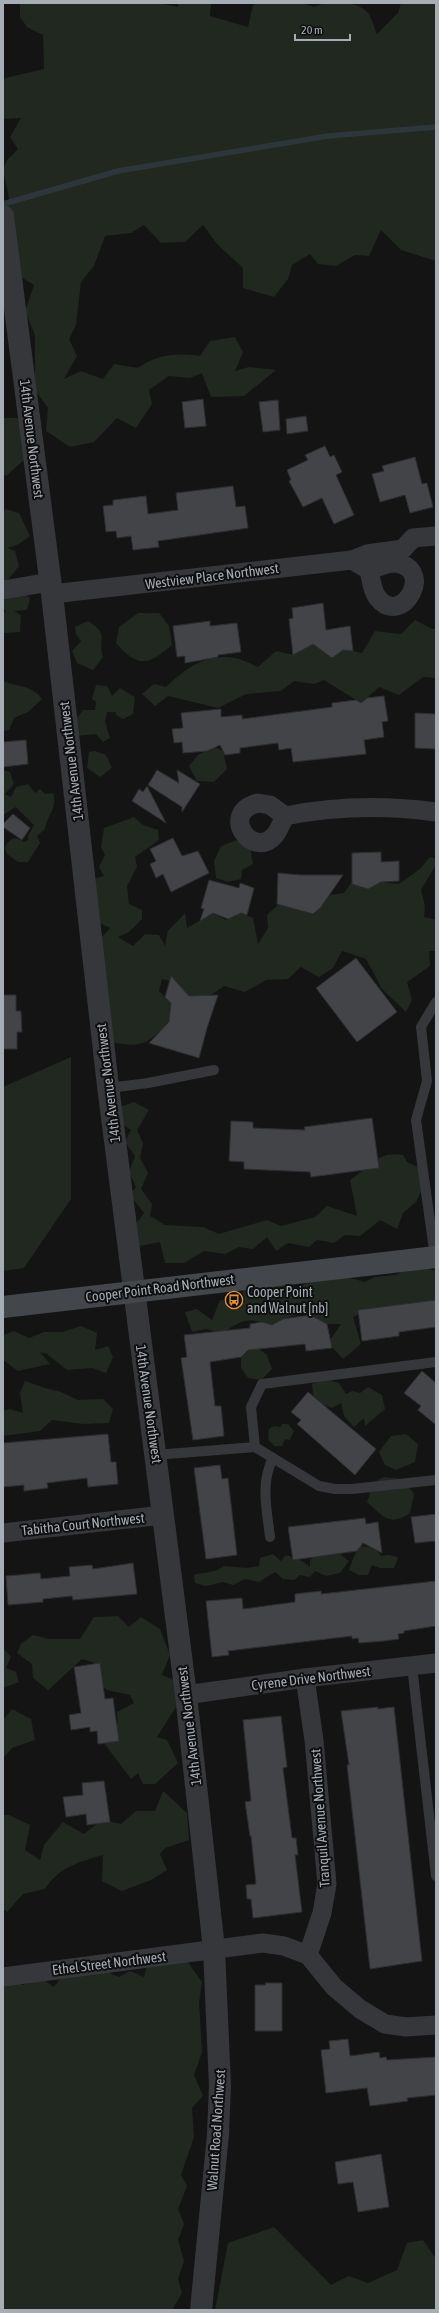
<svg xmlns="http://www.w3.org/2000/svg" width="439" height="2313" font-family="'Asap Condensed',sans-serif">
<style>
.green{fill:#202820}
.lines{fill:none;stroke-linecap:round;stroke-linejoin:round}
.stream{stroke:#2d373b;stroke-width:5.5}
.building{fill:#434448;stroke:#2e2e31}
.service{stroke:#35373a;stroke-width:10}
.minor{stroke:#35373a;stroke-width:19}
.tertiary{stroke:#35373a;stroke-width:22}
.secondary{stroke:#43464a;stroke-width:22}
.labels{text-anchor:middle;dominant-baseline:central;stroke-width:4;stroke-linejoin:round;paint-order:stroke}
.street-label{font-size:14px;fill:#a6adb5;stroke:#0f0f10}
.poi-label{font-size:14px;fill:#a6adb5;stroke:#0f0f10;text-anchor:start}
</style>
<rect width="100%" height="100%" fill="#141415"/>
<g class="green">
<path d="M20 3H158L178 7V3H211L210 16 248 27 253 5 258 3H302L314 7C328 0 357 0 368 13 372 18 374 28 377 34L398 13 401 3H436V261L401 250 381 230 369 256 355 255 336 266 318 264 310 254 292 265 288 279 274 297 243 288V268L217 244 203 225 185 242 161 243 144 225 131 233 105 236 94 266 81 282 76 325 69 339 77 356 64 379 81 371 103 379 114 364 138 368C158 354 176 353 200 356L210 341 235 337 243 352 235 371 249 367 276 370 244 396 211 397 202 373 190 378 169 376 149 390 152 404 136 428 117 418 94 442 70 447 46 431 48 408 35 390V335L25 311 34 285 16 274 3 210 9 198 3 170 7 160 18 149 10 137 21 118 3 119V81L5 78 44 69 43 35 27 27 20 17Z"/>
<path d="M3 418H18L26 432 21 446 27 451 25 459 6 476 3 474Z"/>
<path d="M6 509 19 513 30 536 19 544 8 548 15 551 19 566 7 581 3 582V512Z"/>
<path d="M21 592 30 598 27 610 14 611 21 615 20 632 3 633V613L6 612 3 608V596Z"/>
<path d="M138 613H159L169 626 172 645C148 665 139 669 116 643L119 627Z"/>
<path d="M415 620 432 629H436V678L423 677 399 695 379 687 361 703 324 680 314 684 294 681 281 691 246 694 218 708 168 696 155 706 142 694 154 684 166 687C185 669 206 653 235 658 242 659 251 664 258 667L276 651 294 655 313 643 362 653 375 631 401 634Z"/>
<path d="M88 621C111 636 97 638 103 657L93 670 77 663 72 651 81 641 76 634 75 627Z"/>
<path d="M3 681C18 687 32 685 42 699L28 712 14 718 9 730 3 731Z"/>
<path d="M96 685 107 686 112 696 120 688 135 697 133 714 123 719 116 715V712H107L105 722 110 738 103 742 96 734 76 736 74 722 83 710H95L96 702 92 699Z"/>
<path d="M215 747 223 751 227 769 214 782 197 781 189 766 198 755Z"/>
<path d="M95 751 106 755 112 768 100 777 87 768 89 752Z"/>
<path d="M3 770 10 772 14 784 5 794 11 797 16 787 28 784 35 793 40 789 45 794 53 793C58 808 47 815 45 829L37 836 40 843 28 862H18L7 854 5 848C9 838 15 835 24 842L28 840V836L34 825 16 807 3 815Z"/>
<path d="M134 817 143 825 158 830 159 840 135 857 137 867 127 886 129 904 142 910V919L129 932 118 937 133 946 145 934 159 935 165 946 168 931 185 913 187 928 213 913 226 920 241 913 253 918 258 944 268 928 267 915 279 904 313 913 321 907 330 895 344 893 351 883 368 889 381 882 399 884 420 869 430 857 436 859V865L421 890 425 906 424 917 436 920V951H429L430 966 407 982 412 1000 406 1012 382 989 366 959 342 951 333 968 319 977 301 967 288 979 266 980 245 992 224 986 211 995 189 996 177 983 162 979 159 991 171 1003 169 1022C149 1043 141 1049 112 1042L101 938 110 928 99 923 90 880 104 876 99 867 105 855 101 847 104 828Z"/>
<path d="M237 840 250 848 253 864 242 870 241 879 228 882 216 878 214 861 221 846Z"/>
<path d="M71 1057V1199L24 1268 3 1271V1087Z"/>
<path d="M134 1102 149 1110 137 1130 143 1143 140 1158 148 1173 141 1189 152 1204 150 1216 165 1225 203 1227 219 1234 267 1220 281 1226 315 1217 327 1206 357 1216 350 1180C370 1167 377 1151 403 1155L407 1162 420 1168 423 1187 416 1202 403 1213 397 1229 380 1220 360 1236 345 1235 334 1243 317 1240 309 1247 288 1243 276 1251 267 1237 253 1249 239 1247 225 1254 204 1251 184 1263H165L160 1242 140 1246 129 1233 144 1213 130 1195 136 1187 129 1172 135 1156 125 1142 131 1130 120 1123V1107Z"/>
<path d="M414 1265 436 1271V1308L370 1309 353 1317 361 1344 343 1359 328 1343 341 1324H327L304 1313 285 1318 272 1325C250 1318 242 1318 224 1333L206 1329 192 1332 185 1312 197 1309 212 1320 220 1300 245 1302 242 1288 269 1284 298 1288C323 1272 337 1274 365 1282L375 1277 396 1275Z"/>
<path d="M81 1326 97 1333 95 1350 108 1346 113 1357 106 1373 92 1368 67 1370 47 1354 40 1352 50 1364 18 1371 3 1360V1335L14 1331 29 1338 44 1332H62Z"/>
<path d="M259 1349 267 1355 272 1369 261 1380 248 1378 241 1368V1357L248 1350Z"/>
<path d="M325 1379 339 1383 346 1394 352 1391 360 1393 368 1387 382 1395 385 1409 365 1426 364 1418 354 1427 344 1416 341 1403 332 1408 314 1401 312 1384Z"/>
<path d="M25 1381 45 1388 61 1392 78 1400 103 1399 113 1409 109 1423 83 1424 52 1420 40 1431 3 1436V1411L10 1409 23 1413 20 1393Z"/>
<path d="M282 1424H288L294 1431 290 1440 285 1439 282 1446H274L268 1439 269 1429 274 1426 280 1427Z"/>
<path d="M406 1434 418 1444 415 1462 396 1470 385 1465 379 1452 391 1436Z"/>
<path d="M384 1477 402 1479 414 1494 410 1513C389 1527 384 1517 367 1502L374 1482Z"/>
<path d="M361 1546C370 1547 377 1548 381 1556L388 1555 398 1557 394 1568H380L372 1565 368 1575H359L349 1570 354 1556Z"/>
<path d="M336 1551 349 1561 340 1573 326 1576 315 1571 310 1577 300 1575 294 1580 283 1579 275 1572 259 1582 245 1579 233 1585 223 1582 206 1586 195 1583 194 1575C204 1572 216 1573 224 1566L247 1568 259 1566 260 1558 273 1554 281 1561 286 1555 302 1561 310 1567V1560L323 1552Z"/>
<path d="M118 1616 129 1627 141 1617 160 1629 170 1655 162 1675 175 1680 176 1707 157 1737 167 1740 178 1763 155 1784H143L138 1773 131 1779 101 1739 118 1722 117 1712 134 1703 130 1695 107 1690 98 1682V1664L82 1659 48 1690 33 1678 32 1664 17 1653 21 1644 33 1635 49 1639H80L94 1617Z"/>
<path d="M3 1648 11 1657 6 1668 16 1672 19 1682 3 1688Z"/>
<path d="M12 1709 31 1719 35 1740 12 1748 3 1758V1720Z"/>
<path d="M163 1791 187 1813 189 1840 165 1848 160 1854 167 1870 151 1880 122 1891 102 1881 103 1855C79 1862 59 1867 45 1889L23 1894 7 1912 3 1909V1815H9L30 1825 25 1850 40 1860 44 1845 63 1822 84 1834C98 1822 102 1819 121 1824L136 1811H155Z"/>
<path d="M157 1953 185 1958 202 1982 199 2003 202 2052 194 2075 203 2096 192 2108 194 2137 181 2175 187 2186 178 2209 184 2224 178 2240 184 2261 178 2279 182 2293 172 2310H3V1984L8 1980 23 1985 41 1978 54 1987 63 1975 103 1970 119 1977 130 1971 144 1977 146 1969Z"/>
<path d="M274 2227 331 2285 349 2276 368 2283 397 2270 407 2243 423 2240 436 2259V2310H215L228 2243Z"/>
</g>
<g class="lines">
<path class="stream" d="M3 204 118 171 328 136 436 127"/>
</g>
<g class="building">
<path d="M203 399 206 426 185 428 182 402Z"/>
<path d="M278 400 280 430 263 432 259 402Z"/>
<path d="M306 416 308 431 287 434 286 419Z"/>
<path d="M325 446 330 457 334 455 342 472 336 475 354 515 334 524 322 498 303 507 289 481 291 480 287 470 308 460 305 455Z"/>
<path d="M415 457 422 484 427 483 433 507 410 513 405 495 380 502 372 474 384 471 382 466Z"/>
<path d="M233 486 236 507 245 506 248 528 158 541 159 547 133 550 131 536 117 538 116 531 106 532 103 506 113 505V500L146 496 148 514 178 510 176 493Z"/>
<path d="M323 603 326 630 350 626 353 651 343 650 332 658 313 644 293 655 289 619 293 618 292 608Z"/>
<path d="M210 621V626L237 623 241 652 218 655V657L185 663V656L177 657 173 626Z"/>
<path d="M384 696 388 721 382 722 384 737 364 740 366 754 293 762 291 748 279 750 278 743 240 748V753L225 755 220 745 207 751 183 753 182 742 174 743 172 729 183 728 181 713 221 709V717L242 715V719L332 707V703L356 700 361 703 367 698Z"/>
<path d="M415 713 436 714V749L415 748Z"/>
<path d="M26 740 28 764 3 767V742Z"/>
<path d="M157 770 179 783 177 770 200 784 182 812V807L148 785Z"/>
<path d="M147 786 166 823 132 801 139 789 143 792Z"/>
<path d="M13 814 30 828 22 840 3 827V824Z"/>
<path d="M173 838 182 856 198 851 209 873 171 892 163 874 156 878 150 864 156 861 150 849Z"/>
<path d="M381 852V862L399 861V881L381 882 368 889 352 884V853Z"/>
<path d="M278 873 301 875H343L321 907 313 914 277 904Z"/>
<path d="M209 880 239 888 240 883 254 888 247 915 241 913 228 919 213 913 200 921 204 909 201 908Z"/>
<path d="M356 958 397 1012 357 1042 316 988Z"/>
<path d="M171 976 189 996 218 995 207 1028 199 1058 149 1043 169 1022 171 1003 165 997Z"/>
<path d="M3 995H16V1011H21L22 1032H17V1049H3Z"/>
<path d="M372 1118 379 1168 311 1177 310 1172 244 1169V1162L229 1161 231 1121 253 1122V1128L305 1130 304 1127Z"/>
<path d="M436 1300V1327L399 1332V1336L362 1341 358 1310Z"/>
<path d="M310 1315 327 1324 332 1348 306 1351 305 1344 259 1349 248 1350 241 1357 210 1362 215 1406H221L224 1436 193 1440 181 1358 187 1357 184 1335 250 1328V1324L262 1322 272 1325 283 1319Z"/>
<path d="M422 1371 436 1383V1425L418 1410 421 1406 404 1393Z"/>
<path d="M308 1392 376 1449 355 1475 297 1424 301 1420 291 1412Z"/>
<path d="M108 1434 111 1462H116L118 1484 88 1487 87 1478 47 1483 48 1488 24 1491V1485L3 1487V1443Z"/>
<path d="M220 1465 222 1479 228 1478 237 1555 206 1559 194 1468Z"/>
<path d="M436 1514V1541L415 1543 411 1517Z"/>
<path d="M365 1518 366 1524 378 1522 382 1553 363 1543 357 1551 293 1560 288 1527Z"/>
<path d="M133 1563 137 1594 73 1600 72 1596 43 1599V1602L8 1605 6 1576 40 1573 41 1579 70 1576 69 1567 92 1565 93 1569Z"/>
<path d="M436 1581V1626L404 1631V1633L398 1634 399 1639 384 1641 359 1643 358 1638 352 1639V1636L228 1651 229 1655 212 1657 206 1601 242 1598 243 1609 295 1602V1594L321 1591V1594Z"/>
<path d="M100 1663 105 1699 113 1698 119 1741 98 1744 97 1731 90 1732V1727L71 1730 69 1715 81 1713 74 1667Z"/>
<path d="M378 1707V1709L394 1707 422 1961 370 1969 347 1765H349L341 1711Z"/>
<path d="M281 1716 287 1767 283 1768 292 1838H296L298 1855H295L302 1912 253 1918 251 1899H247L246 1885 256 1884 251 1836H250L245 1802 251 1801 243 1720Z"/>
<path d="M104 1781 110 1822 87 1825 86 1814 66 1817 63 1797 83 1795 82 1783Z"/>
<path d="M265 1983H282V2031H255V1985H266Z"/>
<path d="M348 2039 350 2056 379 2052 380 2058 386 2057 387 2060 436 2057V2095L407 2098 408 2101 370 2106 367 2088 326 2093 321 2050 330 2049 329 2041Z"/>
<path d="M381 2154 389 2207 358 2212 353 2182 338 2184 335 2162Z"/>
</g>
<g class="lines">
<g class="service">
<path d="M109 1088 148 1083 214 1070"/>
<path d="M435 1257 416 1120 427 1081 421 1027 436 1002"/>
<path d="M436 1362 262 1384 251 1407 255 1447 319 1486 335 1489H352L436 1480"/>
<path d="M155 1455 255 1447"/>
<path d="M270 1537C267 1510 260 1483 273 1458"/>
<path d="M412 1666 436 1876"/>
</g>
<g class="minor">
<path d="M352 560 367 554 403 549 413 538 436 536"/>
<path d="M390 563C439 562 403 631 377 597 372 590 371 579 369 570Z"/>
<path d="M3 590 50 582"/>
<path d="M52 594 352 560 369 570"/>
<path d="M258 803 270 805 285 816C282 822 279 830 275 835 253 861 218 813 258 803Z"/>
<path d="M285 816C335 806 385 805 436 812"/>
<path d="M3 1533 163 1515"/>
<path d="M305 1678 314 1740 327 1884 322 1913 308 1955"/>
<path d="M186 1695 305 1678 436 1663"/>
<path d="M3 1977 263 1943 284 1946 308 1955 334 1987 360 2009 385 2024 406 2027 436 2025"/>
</g>
<path class="tertiary" d="M3 216 52 594 108 1086 186 1695 214 1949 220 2086 218 2134 201 2310"/>
<path class="secondary" d="M3 1307 436 1257"/>
</g>
<defs>
<symbol id="bus-ring" viewBox="-11 -11 22 22"><circle r="9.5" fill="#0f0f10" stroke="#ea9038" stroke-width="1.5"/><path d="M-5-6H5V4H4V6H2V4H-2V6H-4V4H-5ZM-3.5-4V0h7V-4ZM-3.5 1.2v1.5H-2V1.2ZM2 1.2v1.5H3.5V1.2Z" fill="#ea9038"/></symbol>
</defs>
<g fill-rule="evenodd">
<use href="#bus-ring" x="224" y="1290" width="20" height="20"/>
</g>
<g class="labels">
<g class="street-label">
<text transform="translate(32 439) rotate(83)">14th Avenue Northwest</text>
<text transform="translate(212 576) rotate(-7)">Westview Place Northwest</text>
<text transform="translate(71 761) rotate(-97)">14th Avenue Northwest</text>
<text transform="translate(108 1083) rotate(-97)">14th Avenue Northwest</text>
<text transform="translate(160 1288) rotate(-7)">Cooper Point Road Northwest</text>
<text transform="translate(149 1404) rotate(82)">14th Avenue Northwest</text>
<text transform="translate(83 1524) rotate(-6)">Tabitha Court Northwest</text>
<text transform="translate(311 1678) rotate(-7)">Cyrene Drive Northwest</text>
<text transform="translate(189 1726) rotate(-97)">14th Avenue Northwest</text>
<text transform="translate(320 1818) rotate(-94)">Tranquil Avenue Northwest</text>
<text transform="translate(109 1963) rotate(-7)">Ethel Street Northwest</text>
<text transform="translate(216 2130) rotate(-86)">Walnut Road Northwest</text>
</g>
<g class="poi-label">
<text x="247" y="1292">Cooper Point<tspan x="247" dy="16">and Walnut [nb]</tspan></text>
</g>
</g>
<rect width="439" height="2313" fill="none" stroke="#a6adb5" stroke-width="8"/>
<path d="M295 34v6h55v-6" fill="none" stroke="#a6adb5" stroke-width="2"/>
<text x="301" y="34" font-size="12" fill="#a6adb5" stroke="#0f0f10" stroke-width="3" paint-order="stroke">20 m</text>
</svg>
